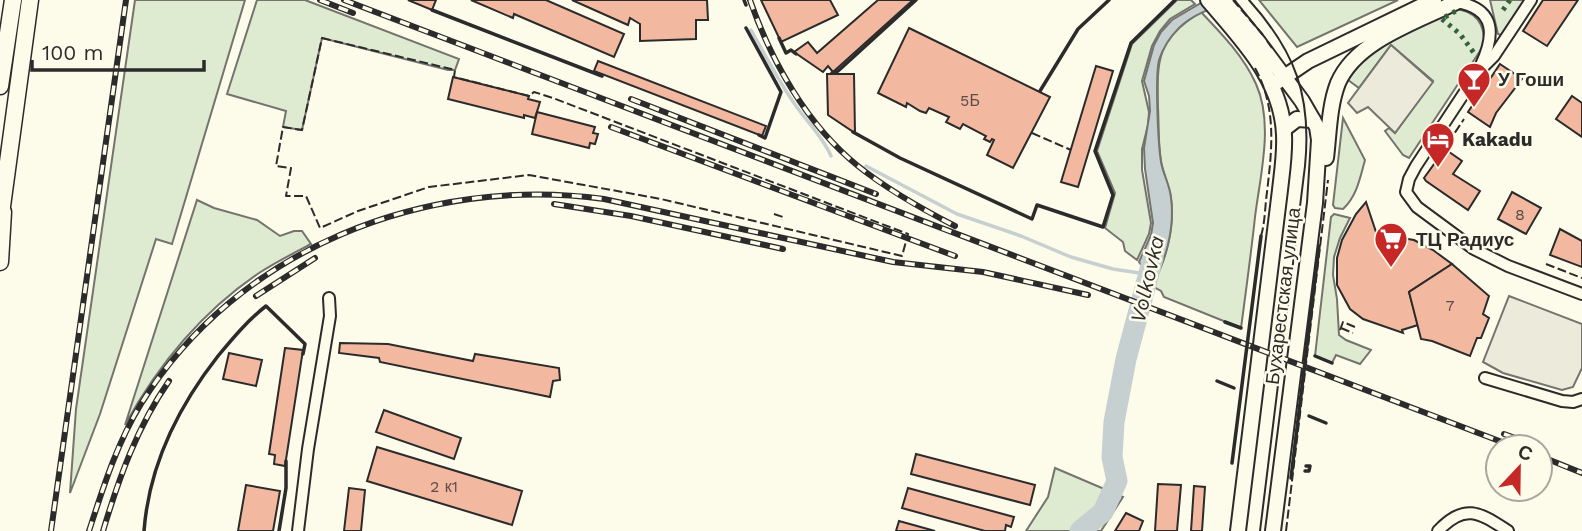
<svg xmlns="http://www.w3.org/2000/svg" width="1582" height="531" font-family="'Work Sans',sans-serif">
<style>
.green{fill:#deebd1;stroke:#74746e;stroke-width:2}
.parking{fill:#eceadb;stroke:#74746e;stroke-width:2}
.water{fill:#c7d0d0;stroke:#74746e;stroke-width:2}
.lines{fill:none;stroke-linecap:round;stroke-linejoin:round}
.stream{stroke:#c7d0d0;stroke-width:3.5}
.river{stroke:#c7d0d0;stroke-width:21}
.building{fill:#f2b8a0;stroke:#2b2b2b;stroke-width:2}
.street-casing{stroke:#2b2b2b;stroke-width:14}
.secondary-casing{stroke:#2b2b2b;stroke-width:18}
.primary-casing{stroke:#2b2b2b;stroke-width:19}
.street{stroke:#fdfbea;stroke-width:10}
.secondary{stroke:#fdfbea;stroke-width:14}
.primary{stroke:#fdfbea;stroke-width:16}
.tram{stroke:#2b2b2b;stroke-width:2}
.rail-casing{stroke:#2b2b2b;stroke-width:6}
.rail{stroke:#fdfbea;stroke-width:3.5;stroke-dasharray:10;stroke-linecap:butt}
.hedge{stroke:#34623c;stroke-width:5;stroke-dasharray:3.5 5;stroke-linecap:butt}
.fence{stroke:#2b2b2b;stroke-width:2;stroke-dasharray:9 3.5;stroke-linecap:butt}
.wall{stroke:#2b2b2b;stroke-width:3.5}
.labels{text-anchor:middle;dominant-baseline:central;stroke-width:5;stroke-linejoin:round;paint-order:stroke}
.number-label{font-size:16px;fill:#5d4e48}
.poi-label{font-size:19px;font-weight:bold;fill:#2b2b2b;stroke:#fdfbea;text-anchor:start}
.street-label{font-size:19px;fill:#2b2b2b;stroke:#fdfbea}
.water-label{font-size:21px;font-style:italic;fill:#2b2b2b;stroke:#fdfbea}
</style>
<rect width="100%" height="100%" fill="#fdfbea"/>
<g class="green">
<path d="M135 0H245L172 244 156 239 100 414 70 493 76 409Z"/>
<path d="M257 0H305L459 59 455 70H448L322 38 302 130 283 127 286 111 227 94Z"/>
<path d="M1177 0H1191L1195 4 1170 19 1160 31 1152 46 1142 81 1149 112 1148 125 1142 149V170L1151 223 1149 234 1137 260 1125 251 1123 242 1105 228 1115 193 1097 151 1132 44Z"/>
<path d="M1259 0H1398L1297 47Z"/>
<path d="M1490 0H1525L1501 35 1498 34Z"/>
<path d="M1455 9C1477 11 1485 24 1484 45L1409 158 1403 155 1385 131 1389 128 1395 133 1433 81 1391 45 1359 88 1348 80C1360 45 1424 24 1455 9Z"/>
<path d="M1201 12C1222 34 1244 57 1256 84 1274 124 1260 176 1255 217 1251 254 1246 291 1241 328L1164 297 1161 291 1152 286C1166 260 1175 227 1171 198 1169 185 1163 174 1161 161 1158 144 1159 125 1158 108 1157 59 1156 40 1201 12Z"/>
<path d="M1343 118 1365 160C1360 178 1357 196 1343 209L1335 208 1333 205Z"/>
<path d="M197 200 214 208 257 220 280 236 294 231H302L311 244C294 253 276 262 259 273 203 311 158 365 125 425Z"/>
<path d="M1334 214 1350 218 1340 238 1334 257 1333 275 1337 299 1339 335 1346 340 1371 350 1360 364 1336 355 1332 363 1315 356 1331 217Z"/>
<path d="M1055 468 1123 497 1101 531H1026L1048 497Z"/>
</g>
<g class="parking">
<path d="M1391 45 1433 82 1395 133 1368 107 1357 113 1348 103Z"/>
<path d="M1509 296 1582 324V368L1573 387 1562 390 1503 373 1483 362Z"/>
</g>
<path class="water" d="M1206 0H1236C1216 7 1194 13 1179 28 1170 37 1163 48 1159 60 1155 77 1158 143 1161 162 1163 174 1170 185 1171 198 1175 228 1166 260 1152 286L1143 282 1144 269 1139 262 1151 235 1153 223 1145 169 1144 148 1150 111 1149 96 1144 81 1154 45 1161 32 1172 20Z"/>
<g class="lines">
<g class="stream">
<path d="M751 30C765 55 779 82 796 106 808 123 823 137 831 156"/>
<path d="M866 166 957 214 1021 236 1071 257 1113 269 1146 274"/>
</g>
<path class="river" d="M1080 531 1103 512 1117 481 1112 457 1114 422 1126 359 1153 258"/>
</g>
<g class="building">
<path d="M408 0H436L432 10Z"/>
<path d="M471 0H546L624 34 614 57 514 14 513 18Z"/>
<path d="M572 0H707L708 20H696V39L640 41V24L630 18 628 25Z"/>
<path d="M761 0H830L838 15 781 42Z"/>
<path d="M878 0H913L833 72 828 66 823 72 794 52 808 42 817 53Z"/>
<path d="M1543 0H1578L1547 46 1523 31Z"/>
<path d="M909 28 1050 97 1013 168 987 155 994 140 992 139 990 142 984 139 986 136 963 124 960 129 946 122 949 117 929 108 926 113 920 111 907 103 906 107 878 93Z"/>
<path d="M598 61 766 126 762 136 594 71Z"/>
<path d="M1500 64 1522 79 1496 113 1490 127 1468 112Z"/>
<path d="M1096 66 1113 71 1078 187 1061 182Z"/>
<path d="M827 74H854L855 133 828 115Z"/>
<path d="M453 77 529 96 528 99 540 102 535 118 524 115V118L448 99Z"/>
<path d="M1572 96 1582 103V137L1556 119Z"/>
<path d="M537 112 595 127 593 133 598 134 595 144 590 143 589 148 532 134Z"/>
<path d="M1445 149 1462 161 1453 174 1480 191 1468 210 1426 181 1424 178Z"/>
<path d="M1512 192 1541 208 1526 234 1498 219Z"/>
<path d="M1366 202 1378 238 1396 237 1414 240 1433 250 1452 264 1409 292 1418 325 1402 330 1403 333 1363 319 1350 309 1337 285V258L1342 240 1356 214Z"/>
<path d="M1560 229 1582 241V267L1550 255Z"/>
<path d="M1452 264 1489 296 1483 314 1489 318 1481 338H1477L1470 356 1432 341 1421 339 1409 292Z"/>
<path d="M340 343 388 344 473 361 475 354 559 368 560 380 553 381 550 397 380 362 379 358 339 353Z"/>
<path d="M285 348 303 350 285 466 274 464 275 455 269 454Z"/>
<path d="M229 353 262 360 256 386 223 379Z"/>
<path d="M384 410 461 438 454 459 376 432Z"/>
<path d="M377 447 522 491 512 525 367 481Z"/>
<path d="M916 454 1035 485 1030 505 911 474Z"/>
<path d="M1158 484 1181 485 1177 531H1155Z"/>
<path d="M246 485 280 491 273 531H238Z"/>
<path d="M1194 486 1205 487 1202 531H1191Z"/>
<path d="M349 488 365 490 361 531H344Z"/>
<path d="M908 488 1014 517 1011 527 1006 525 1005 531H985L902 508Z"/>
<path d="M1126 513 1143 521 1139 531H1115Z"/>
<path d="M899 521 935 531H896Z"/>
</g>
<g class="lines">
<defs>
<g id="street">
<path d="M1531 0 1494 56 1478 72 1416 166 1409 179 1406 192 1417 207 1474 249 1508 266 1582 294"/>
<path d="M1457 2C1496 9 1495 35 1481 65"/>
<path d="M1485 378 1562 401 1573 402 1582 399"/>
<path d="M298 531 308 449 330 316 329 298"/>
<path d="M1438 531C1465 502 1480 513 1508 531"/>
</g>
<g id="secondary">
<path d="M1208 0C1242 40 1282 80 1284 135 1285 153 1282 172 1280 190L1238 531"/>
<path d="M1224 0 1259 43 1302 101 1317 127 1319 140 1315 203 1273 531"/>
<path d="M1277 82 1308 61 1434 0"/>
<path d="M1284 129 1297 119 1313 120"/>
<path d="M1326 158C1329 134 1329 106 1338 83 1357 39 1420 21 1460 0"/>
</g>
<g id="primary">
<path d="M0 86 13 0"/>
<path d="M0 221 30 0"/>
<path d="M0 262 3 212"/>
</g>
</defs>
<use href="#street" class="street-casing"/>
<use href="#secondary" class="secondary-casing"/>
<use href="#primary" class="primary-casing"/>
<use href="#street" class="street"/>
<use href="#secondary" class="secondary"/>
<use href="#primary" class="primary"/>
<path class="tram" d="M1249 0C1295 51 1312 96 1305 166L1260 531"/>
<defs>
<g id="rail">
<path d="M320 0 353 13"/>
<path d="M344 0 1515 447"/>
<path d="M750 0C771 61 807 125 858 166 888 190 922 209 955 226"/>
<path d="M631 99 876 194"/>
<path d="M611 127 955 256"/>
<path d="M554 204 631 216 783 249"/>
<path d="M256 296 315 258"/>
<path d="M1504 434 1540 447"/>
<path d="M1540 456 1582 473"/>
<path d="M51 531 126 0"/>
<path d="M89 531C103 488 117 443 141 404 238 248 426 175 604 199L893 262 983 272 1088 295"/>
<path d="M103 531C119 478 137 427 169 381"/>
</g>
</defs>
<use href="#rail" class="rail-casing"/>
<use href="#rail" class="rail"/>
<g class="hedge">
<path d="M1503 10 1510 0"/>
<path d="M1445 17 1456 11"/>
<path d="M1442 19 1460 34 1474 53"/>
</g>
<g class="fence">
<path d="M1233 0 1263 35"/>
<path d="M322 38 455 70 454 77 529 96 534 92 553 98 908 234 902 256 661 199 529 175 429 187 358 211 320 228 306 196H286L291 168 276 166 283 127 302 130Z"/>
<path d="M1267 41 1272 48"/>
<path d="M1255 68C1277 108 1272 149 1267 192 1265 206 1265 223 1261 236"/>
<path d="M1032 133 1071 150"/>
<path d="M1448 143 1464 119"/>
<path d="M774 214 783 217 782 220"/>
<path d="M1546 264 1582 278"/>
<path d="M1341 328 1353 333"/>
<path d="M1340 330 1343 322 1355 327"/>
<path d="M1286 531 1328 180"/>
</g>
<g class="wall">
<path d="M744 0 746 5"/>
<path d="M432 10 602 76"/>
<path d="M746 28 781 92 765 138 759 135"/>
<path d="M779 38 786 53 791 50 796 54"/>
<path d="M832 73 838 71 916 0"/>
<path d="M1040 91 1078 29 1109 0"/>
<path d="M853 132 900 158 1032 219 1037 205 1103 227 1113 195 1095 151 1131 43 1175 0"/>
<path d="M1225 322 1241 328"/>
<path d="M1315 356 1332 363"/>
<path d="M1217 381 1234 388"/>
<path d="M1309 416 1326 423"/>
<path d="M1232 463 1261 236"/>
<path d="M1305 471H1309L1310 466H1306"/>
<path d="M1291 478 1319 246"/>
<path d="M144 531C149 465 178 407 218 356 233 338 248 320 266 306L305 344 303 354"/>
<path d="M279 531 286 488V461"/>
</g>
</g>
<defs>
<symbol id="bar-pin" viewBox="-11 -11 22 30"><path d="M0 17L-7.5 6A9.5 9.5 0 1 1 7.5 6Z" fill="#c62828" stroke="#fdfbea"/><path d="M-6-5H6L.8 .8V4.5H3.5V6h-7V4.5H-.8V.8Z" fill="#fff"/></symbol>
<symbol id="hotel-pin" viewBox="-11 -11 22 30"><path d="M0 17L-7.5 6A9.5 9.5 0 1 1 7.5 6Z" fill="#c62828" stroke="#fdfbea"/><path d="M-6-4.5h1.5V1H6V5H4.5V3h-9V5H-6ZM-4 0a1.8 1.8 0 1 1 3.6 0ZM.5 0V-2.5h3Q6-2.5 6 0Z" fill="#fff"/></symbol>
<symbol id="supermarket-pin" viewBox="-11 -11 22 30"><path d="M0 17L-7.5 6A9.5 9.5 0 1 1 7.5 6Z" fill="#c62828" stroke="#fdfbea"/><path d="M-6-5.5h2.5l.6 2H6L4.5 2H-2.5L-4.4-4H-6ZM-1.5 3.2a1.3 1.3 0 1 0 .1 0ZM3 3.2a1.3 1.3 0 1 0 .1 0Z" fill="#fff"/></symbol>
</defs>
<g fill-rule="evenodd">
<use href="#bar-pin" x="1455" y="60" width="38" height="52"/>
<use href="#hotel-pin" x="1419" y="120" width="38" height="52"/>
<use href="#supermarket-pin" x="1372" y="220" width="38" height="52"/>
</g>
<g class="labels">
<g class="number-label">
<text x="970" y="100">5Б</text>
<text x="1520" y="214">8</text>
<text x="1450" y="305">7</text>
<text x="444" y="486">2 к1</text>
</g>
<g class="poi-label">
<text x="1498" y="79">У Гоши</text>
<text x="1462" y="139">Kakadu</text>
<text x="1416" y="239">ТЦ Радиус</text>
</g>
<g class="street-label">
<text transform="translate(1283 296) rotate(-83)">Бухарестская улица</text>
</g>
<g class="water-label">
<text transform="translate(1147 279) rotate(-77)">Volkovka</text>
</g>
</g>
<g transform="translate(1519 468) rotate(22)"><circle r="33" fill="#fdfbea" stroke="#a9a89e" stroke-width="2"/>
<path d="M0-5L12 26L0 18L-12 26Z" fill="#c62828"/>
<text y="-10" font-size="19" font-weight="bold" text-anchor="middle" fill="#2b2b2b">С</text>
</g>
<path d="M32 60v10h172v-10" fill="none" stroke="#2b2b2b" stroke-width="3.5"/>
<text x="42" y="60" font-size="21" fill="#2b2b2b" stroke="#fdfbea" stroke-width="5" paint-order="stroke">100 m</text>
</svg>
